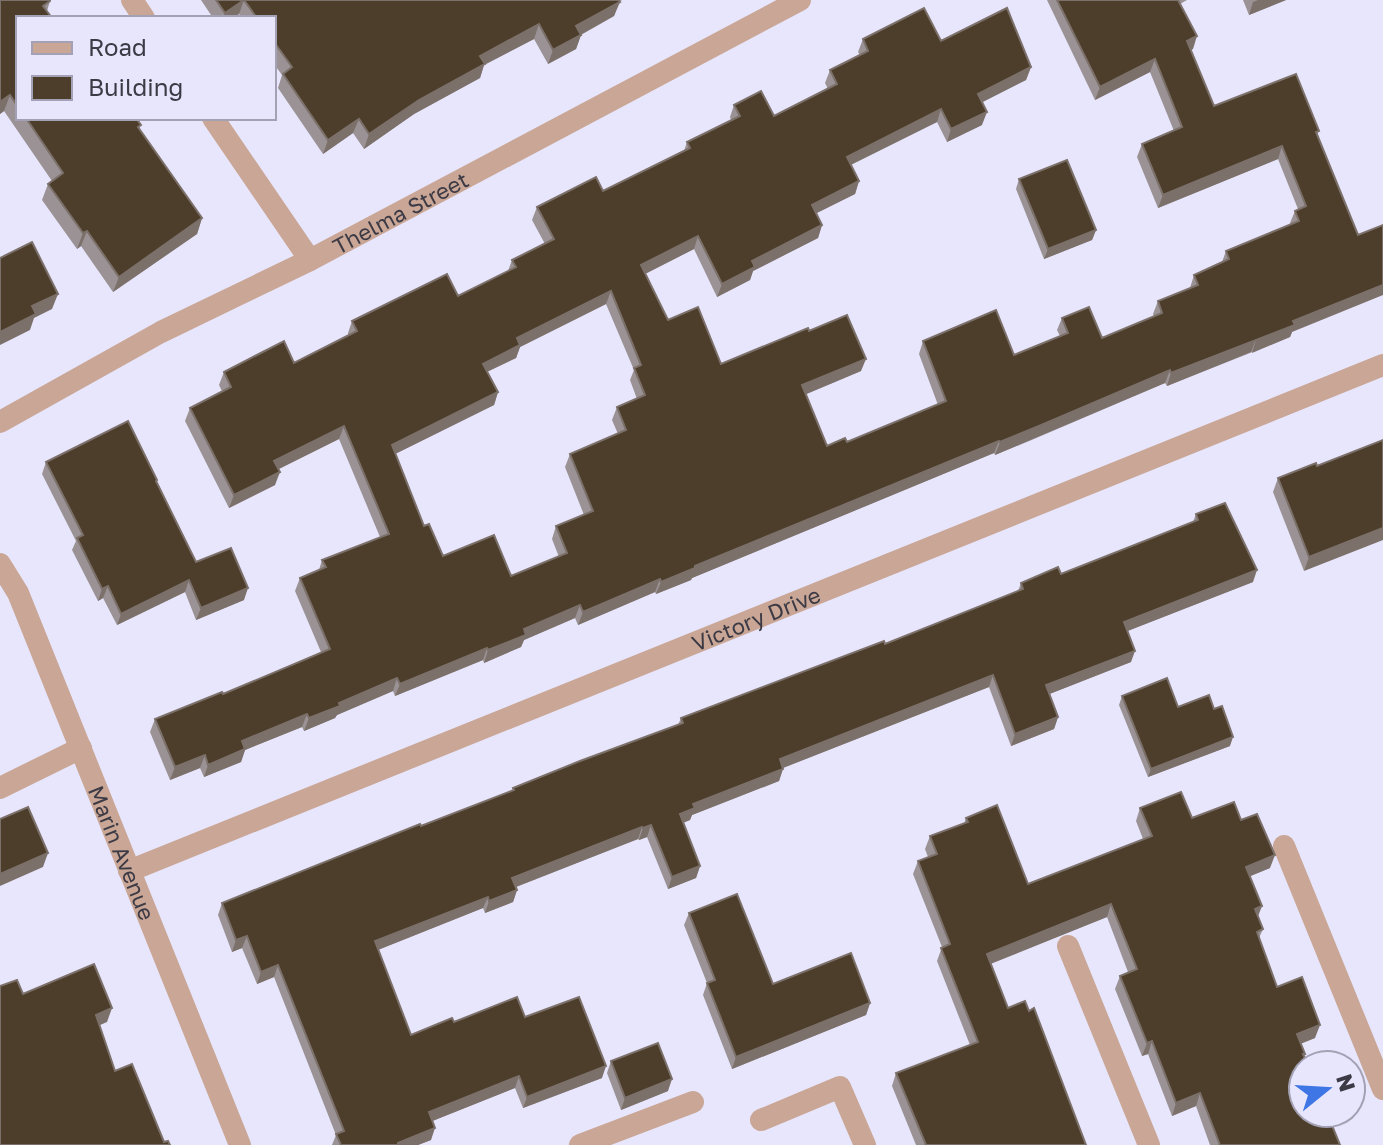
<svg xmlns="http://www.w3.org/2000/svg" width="1383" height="1145" font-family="'Golos Text',sans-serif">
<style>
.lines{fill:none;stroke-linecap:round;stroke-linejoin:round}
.service{stroke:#c9a695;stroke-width:22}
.minor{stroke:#c9a695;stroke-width:22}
.wall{fill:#9a9294;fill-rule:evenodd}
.shaded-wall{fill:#7c706a}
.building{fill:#4d3e2b;stroke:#7c706a;stroke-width:2;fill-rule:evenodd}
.labels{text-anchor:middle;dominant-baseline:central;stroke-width:8;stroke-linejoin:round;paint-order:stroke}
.street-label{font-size:22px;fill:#3c3a45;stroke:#e8e6fc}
</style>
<rect width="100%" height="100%" fill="#e8e6fc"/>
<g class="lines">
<g class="service">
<path d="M1284 846 1383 1089"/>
<path d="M1068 946 1149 1145"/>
<path d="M761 1120 840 1087 865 1145"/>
<path d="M580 1145 693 1102"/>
</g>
<g class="minor">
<path d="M132 0 144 18"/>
<path d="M213 118 310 260"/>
<path id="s1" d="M0 422 161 332 310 260 800 0"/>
<path id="s2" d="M0 564 18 593 240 1145"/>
<path d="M0 788 81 748"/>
<path id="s3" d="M129 871 1383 365"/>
</g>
</g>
<g class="wall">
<path d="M0 0H50V1L47 11 52 18H18V118H136L141 125 139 129 202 218 197 234 113 292 81 246 77 249 42 200 48 184 52 181 4 111 0 114Z"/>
<path d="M201 0H622L619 2 614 16 581 35 576 49 548 64 534 39 484 65 480 78 414 114 364 149 353 133 323 154 278 88 282 75 274 64V18H242L239 14 233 18H213Z"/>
<path d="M1047 0H1187L1180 4 1193 49 1190 50 1214 106 1319 131 1317 135 1292 332 1290 337 1167 386 1165 383 1034 439 995 455 994 453 692 578 691 580 656 594 655 592 578 625 575 618 524 640 521 647 484 663 483 660 395 696 393 691 337 715 335 718 304 731 302 727 245 750 241 762 204 777 200 768 170 780 150 732 155 719 223 694 321 652 295 591 300 578 319 570 322 560 380 537 339 439 278 469 275 485 229 508 185 421 190 408 222 391 219 385 224 372 294 363 348 335V333L352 321 458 296 508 271 512 260 545 244 532 220 537 207 603 191 684 151 687 142 731 120 730 117 734 105 774 116 828 89 825 83 830 70 860 55 858 52 863 39 941 41 1031 67 1026 80 982 102V125L947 142 937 122 851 165 859 181 855 194 816 213 822 225 818 238 753 271 750 280 717 297 694 249 645 274 668 320 721 364 809 331 861 371 806 394 827 446 847 442 938 405 919 354 923 341 1014 355 1060 336 1057 330 1062 318 1102 338 1154 317 1153 314 1158 301 1190 288 1194 275 1222 262 1226 251 1291 225 1290 223 1295 211 1298 209 1278 159 1158 208 1137 157 1142 144 1174 131 1150 72 1095 100ZM606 304 634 370 630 380 637 399 617 407 612 420 618 434 570 454 565 467 584 515 556 526 552 539 559 557 511 576 443 556 424 526 395 454 494 405 498 392 487 372 516 358 520 347Z"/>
<path d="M1243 0H1286L1249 15Z"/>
<path d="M1019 179 1096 230 1092 240 1044 259 1016 189Z"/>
<path d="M1383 440 1304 571 1273 492 1278 478 1317 466Z"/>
<path d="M46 462 157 480 156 483 196 562 244 600 196 620 185 592 117 625 103 598 98 601 72 550 76 541 42 474Z"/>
<path d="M1196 514 1253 582 1127 631 1131 662 1049 694 1058 717 1054 729 1011 746 989 687 783 768 779 781 692 815 690 820 683 823 700 866 696 878 668 889 647 837 639 840 638 839 516 887 517 890 513 902 485 913 483 908 378 950 411 1035 454 1022 525 1017 602 1078 523 1108 515 1088 432 1121 431 1140 418 1145H332L336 1135 274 977 257 984 242 948 232 952 218 915 222 903 513 790V788L678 725 681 718 885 644 1018 591 1021 583 1061 574 1193 522Z"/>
<path d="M1122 696 1230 746 1148 777 1119 705Z"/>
<path d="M1140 808 1192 818 1241 820 1270 868 1250 876 1258 917 1263 929 1259 938 1277 987 1315 1038 1301 1043 1305 1054 1304 1056 1340 1145H1210L1196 1106 1172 1116 1148 1054 1142 1056 1115 989 1120 976 1128 972 1107 917 991 963 1008 1008 1086 1145H916L892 1086 896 1073 970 1045 937 961 942 947 913 874 918 861 928 857 925 849 930 836 964 824 966 818 1028 884 1143 839 1136 821Z"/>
<path d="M689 913 773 984 870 1003 866 1015 732 1069 703 995 707 983 684 925Z"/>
<path d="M611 1061 668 1091 621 1110 607 1073Z"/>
</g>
<g class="shaded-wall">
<path d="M244 0 239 14 233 18H223L225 13Z"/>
<path d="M1258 0H1286L1249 15 1253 2Z"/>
<path d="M620 2 614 16 571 40 576 26Z"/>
<path d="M539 24 534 39 484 65 480 78 414 114 364 149 369 134 480 56Z"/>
<path d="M581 35 576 49 548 64 553 50Z"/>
<path d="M1197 36 1193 49 1182 54 1187 41Z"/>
<path d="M1155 59 1150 72 1095 100 1100 87Z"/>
<path d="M1031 67 1026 80 973 107 978 94Z"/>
<path d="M10 95 4 111 0 114V102Z"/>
<path d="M941 109 937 122 842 169 847 157Z"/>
<path d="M987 112 982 125 947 142 951 129Z"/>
<path d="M359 119 353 133 323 154 328 140Z"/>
<path d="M1282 146 1278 159 1158 208 1163 195Z"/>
<path d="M859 181 855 194 807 218 812 205Z"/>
<path d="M202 218 197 234 113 292 119 277Z"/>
<path d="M822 225 818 238 753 271 750 280 717 297 722 284 752 261Z"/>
<path d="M1096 230 1092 240 1044 259 1048 249Z"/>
<path d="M87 231 81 246 77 249 83 233Z"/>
<path d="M698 236 694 249 637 278 641 265Z"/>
<path d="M1383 285V295L1292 332 1290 337 1252 353 1256 340 1293 321Z"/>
<path d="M611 291 606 304 520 347 516 358 478 376 483 364 517 338Z"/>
<path d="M58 294 52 309 34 318 30 330 0 345V332L32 306Z"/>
<path d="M1256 339 1251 352 1167 386 1171 373Z"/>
<path d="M866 359 861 371 797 398 802 385Z"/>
<path d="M1170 370 1165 383 995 455 1000 442Z"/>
<path d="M498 392 494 405 387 458 392 445Z"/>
<path d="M344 426 339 439 269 474 274 461Z"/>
<path d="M999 441 994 453 692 578 691 580 656 594 661 582 695 566Z"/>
<path d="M280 472 275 485 229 508 234 495Z"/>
<path d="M1383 528V540L1304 571 1309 557Z"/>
<path d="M1257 570 1253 582 1120 634 1124 622Z"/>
<path d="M660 579 655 592 578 625 583 612Z"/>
<path d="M189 580 185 592 117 625 121 614Z"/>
<path d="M108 586 103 598 98 601 102 589Z"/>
<path d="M248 588 244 600 196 620 201 608Z"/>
<path d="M580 605 575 618 524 640 521 647 484 663 488 650 524 629Z"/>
<path d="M487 648 483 660 395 696 400 684Z"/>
<path d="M1135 651 1131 662 1042 697 1046 685Z"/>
<path d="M993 675 989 687 775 771 780 759Z"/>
<path d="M397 678 393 691 337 715 335 718 304 731 309 718 339 703Z"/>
<path d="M307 714 302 727 245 750 241 762 204 777 208 765 242 741Z"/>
<path d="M1058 717 1054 729 1011 746 1015 734Z"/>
<path d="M1233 737 1230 746 1148 777 1151 769Z"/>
<path d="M205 755 200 768 170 780 175 767Z"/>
<path d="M783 769 779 781 692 815 690 820 675 826 680 814 693 804Z"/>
<path d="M651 825 647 837 639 840 643 828Z"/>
<path d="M642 827 638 839 508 890 512 878Z"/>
<path d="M48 853 43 867 0 886V874Z"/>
<path d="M1275 855 1270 868 1241 880 1246 867Z"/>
<path d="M700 866 696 878 668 889 672 877Z"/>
<path d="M517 890 513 902 485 913 489 901Z"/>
<path d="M488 897 483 908 370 953 375 941Z"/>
<path d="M1111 904 1107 917 983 967 987 954Z"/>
<path d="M1262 906 1257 919 1255 909Z"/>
<path d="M247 936 242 948 232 952 236 940Z"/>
<path d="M278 965 274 977 257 984 261 972Z"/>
<path d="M870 1003 866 1015 732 1069 736 1057Z"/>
<path d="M112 1008 107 1022 91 1029 96 1015Z"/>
<path d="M1320 1025 1315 1038 1293 1047 1297 1034Z"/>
<path d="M1152 1041 1148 1054 1142 1056 1147 1043Z"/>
<path d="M606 1066 602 1078 523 1108 527 1097Z"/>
<path d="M519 1076 515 1088 425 1124 429 1112Z"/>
<path d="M672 1079 668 1091 621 1110 625 1098Z"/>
<path d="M1200 1093 1196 1106 1172 1116 1176 1103Z"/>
<path d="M435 1128 431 1140 418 1145H397L398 1143Z"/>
</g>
<g class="building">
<path d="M0 0H50V1L43 6 52 18H18V107L10 95 0 102Z"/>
<path d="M216 0H244L225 13Z"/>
<path d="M244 0H618L620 2 576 26 581 35 553 50 539 24 480 56 485 64 419 100 369 134 359 119 328 140 283 74 292 67 274 42V18H257Z"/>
<path d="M1057 0H1178L1197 36 1187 41 1214 106 1296 74 1319 131 1316 132 1358 235 1383 225V285L1293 321 1295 325 1171 373 1170 370 1039 426 1000 442 999 441 695 566V568L661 582 660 579 583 612 580 605 524 629 526 635 488 650 487 648 400 684 397 678 339 703 340 706 309 718 307 714 242 741 245 749 208 765 205 755 175 767 155 719 222 692 223 694 330 649 300 578 326 567 322 560 389 534 344 426 274 461 280 472 234 495 190 408 231 387 224 372 284 341 294 363 357 331 352 321 447 274 458 296 516 267 512 260 554 239 537 207 596 177 603 191 690 148 687 142 740 116 734 105 761 91 774 116 837 84 830 70 868 51 863 39 924 8 941 41 1007 8 1031 67 978 94 987 112 951 129 941 109 847 157 859 181 812 205 822 225 752 261 755 267 722 284 698 236 641 265 668 320 698 307 721 364 808 328 809 331 847 315 866 359 802 385 827 446 845 438 847 442 946 401 923 341 996 310 1014 355 1068 333 1062 318 1089 307 1102 338 1162 313 1158 301 1198 285 1194 275 1229 259 1226 251 1299 221 1295 211 1306 206 1282 146 1163 195 1142 144 1182 127 1155 59 1100 87ZM611 291 641 365 634 368 645 395 617 407 626 430 570 454 593 511 556 526 567 553 511 576 494 535 443 556 429 524 424 526 392 445 498 392 483 364 520 345 517 338Z"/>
<path d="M26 118H136L141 125 138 127 202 218 119 277 87 231 83 233 48 184 63 173Z"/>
<path d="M1067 160 1096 230 1048 249 1019 179Z"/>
<path d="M32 242 58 294 32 306 36 314 0 332V258Z"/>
<path d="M128 421 157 480 156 481 196 562 231 548 248 588 201 608 189 580 121 614 108 586 102 589 77 538 83 535 46 462Z"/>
<path d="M1383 440V528L1309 557 1278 478 1316 463 1317 466Z"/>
<path d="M1225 503 1257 570 1124 622 1135 651 1046 685 1058 717 1015 734 993 675 780 759 783 769 693 804 695 808 680 814 700 866 672 877 651 825 643 828 642 827 512 878 517 890 489 901 488 897 375 941 411 1035 452 1018 454 1022 517 997 525 1017 579 997 606 1066 527 1097 519 1076 429 1112 435 1128 398 1143V1145H341L336 1134 344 1131 278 965 261 972 247 936 236 940 222 903 420 824 421 826 514 790 513 788 580 761 683 723 681 718 884 641 885 644 1023 589 1021 583 1058 567 1061 574 1198 520 1196 514Z"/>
<path d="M1167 678 1178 707 1209 695 1214 709 1222 706 1233 737 1151 769 1122 696Z"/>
<path d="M1181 792 1192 818 1234 802 1241 820 1257 814 1275 855 1246 867 1262 906 1255 909 1263 929 1257 932 1277 987 1302 977 1320 1025 1297 1034 1305 1054H1303L1308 1065H1303V1113H1327L1340 1145H1220L1200 1093 1176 1103 1152 1041 1147 1043 1120 976 1137 969 1111 904 987 954 1008 1008 1025 1001 1029 1011 1034 1008 1086 1145H926L896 1073 978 1042 941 948 950 944 918 861 937 854 930 836 968 822 966 818 997 805 1028 884 1152 836 1140 808Z"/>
<path d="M28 807 48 853 0 874V819Z"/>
<path d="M737 894 773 984 851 953 870 1003 736 1057 707 983 715 980 689 913Z"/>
<path d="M94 964 112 1008 96 1015 115 1071 132 1064 164 1142 168 1141 170 1145H0V986L17 980 23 994Z"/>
<path d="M658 1043 672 1079 625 1098 611 1061Z"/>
</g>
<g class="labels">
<g class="street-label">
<text stroke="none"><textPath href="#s1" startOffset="452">Thelma Street</textPath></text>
<text stroke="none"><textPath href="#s3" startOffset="676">Victory Drive</textPath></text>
<text stroke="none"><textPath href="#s2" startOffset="314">Marin Avenue</textPath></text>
</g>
</g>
<rect x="16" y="16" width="260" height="104" fill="#e8e6fc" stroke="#a3a1b3" stroke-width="2"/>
<rect x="32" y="42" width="40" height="12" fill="#c9a695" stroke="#a3a1b3" stroke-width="2"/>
<text x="88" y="56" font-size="24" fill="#3c3a45">Road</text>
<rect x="32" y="76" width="40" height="24" fill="#4d3e2b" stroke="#a3a1b3" stroke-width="2"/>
<text x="88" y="96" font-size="24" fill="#3c3a45">Building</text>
<g transform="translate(1327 1089) rotate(72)"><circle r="38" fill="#e8e6fc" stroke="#a3a1b3" stroke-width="2"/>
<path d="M0-6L14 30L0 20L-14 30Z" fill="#3f76e6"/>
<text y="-12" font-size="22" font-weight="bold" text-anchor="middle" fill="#3c3a45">N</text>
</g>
</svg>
